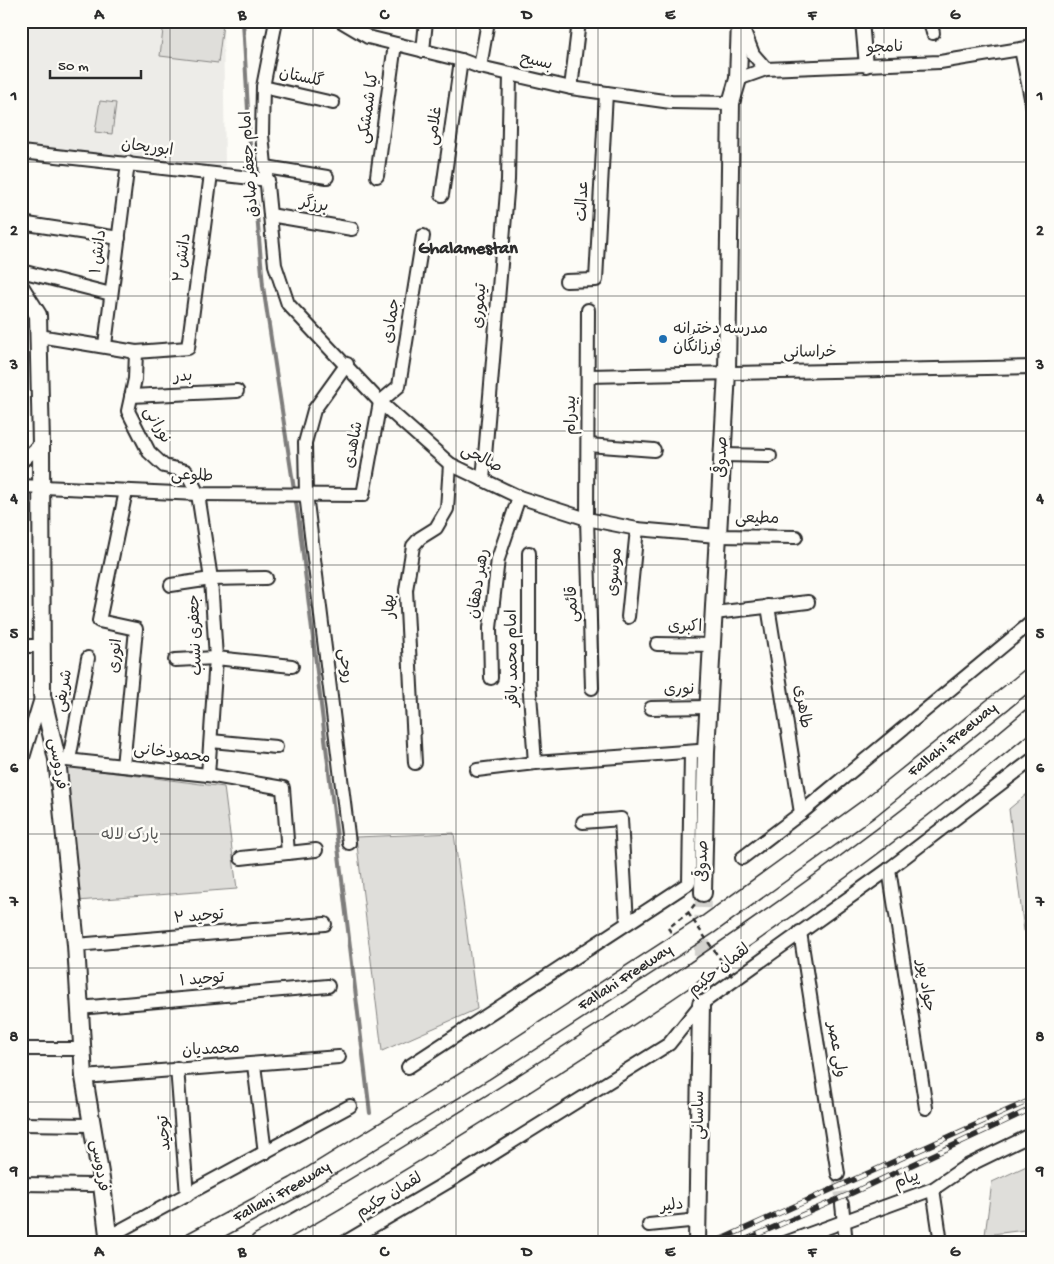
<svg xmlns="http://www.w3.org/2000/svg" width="1054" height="1264" font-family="'Gochi Hand','Playpen Sans Arabic',sans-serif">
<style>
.built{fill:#edece8}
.green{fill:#dfdeda;stroke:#858482}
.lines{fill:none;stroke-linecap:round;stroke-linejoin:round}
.stream{stroke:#7e7d7b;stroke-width:4}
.minor-tunnel{stroke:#d3d2ce;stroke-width:12;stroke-dasharray:12 6;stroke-linecap:butt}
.major-tunnel{stroke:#d3d2ce;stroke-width:16;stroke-dasharray:16 8;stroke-linecap:butt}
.minor-casing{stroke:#2b2b2b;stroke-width:16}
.major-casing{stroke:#2b2b2b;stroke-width:20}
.highway-casing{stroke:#2b2b2b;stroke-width:22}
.path{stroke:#2b2b2b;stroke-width:2.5;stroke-dasharray:5 4;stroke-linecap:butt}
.minor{stroke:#fdfcf7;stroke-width:12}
.major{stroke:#fdfcf7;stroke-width:16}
.highway{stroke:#fdfcf7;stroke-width:19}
.tram{stroke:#2b2b2b;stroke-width:1}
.rail-casing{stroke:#2b2b2b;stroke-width:5.5}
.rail{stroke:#fdfcf7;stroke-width:4;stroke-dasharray:11;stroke-linecap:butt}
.path-bridge{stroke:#2b2b2b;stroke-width:2.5;stroke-dasharray:5 4;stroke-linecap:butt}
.grid{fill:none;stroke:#2b2b2b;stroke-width:1;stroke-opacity:0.55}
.poi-dot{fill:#1f6fb2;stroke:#fdfcf7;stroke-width:2}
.labels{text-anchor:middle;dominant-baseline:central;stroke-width:5;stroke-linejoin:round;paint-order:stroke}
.street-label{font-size:16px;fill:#2b2b2b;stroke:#fdfcf7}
.poi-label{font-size:16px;fill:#2b2b2b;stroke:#fdfcf7;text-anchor:start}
.park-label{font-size:16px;fill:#585857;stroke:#fdfcf7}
.neighbourhood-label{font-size:18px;font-weight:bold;fill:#2b2b2b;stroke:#fdfcf7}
.neatline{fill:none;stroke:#2b2b2b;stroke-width:2}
.grid-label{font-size:16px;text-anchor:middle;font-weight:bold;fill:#2b2b2b}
</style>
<rect width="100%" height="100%" fill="#fdfcf7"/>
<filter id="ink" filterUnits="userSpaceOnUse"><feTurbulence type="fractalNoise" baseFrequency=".02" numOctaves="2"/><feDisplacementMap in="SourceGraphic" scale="10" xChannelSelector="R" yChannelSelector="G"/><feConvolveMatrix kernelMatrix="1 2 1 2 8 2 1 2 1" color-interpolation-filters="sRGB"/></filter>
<g filter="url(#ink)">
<path class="built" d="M21 21H223L225 168 21 146Z"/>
<g class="green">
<path d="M164 21 223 24 218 63 160 56Z"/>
<path d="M100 101 116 103 112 134 95 132Z"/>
<path d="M62 766 224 787 237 889 77 901Z"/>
<path d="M1033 789V932L1024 931 1009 809Z"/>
<path d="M454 833 477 1009 382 1051 356 837Z"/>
<path d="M1033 1163V1229L985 1235 992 1182Z"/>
</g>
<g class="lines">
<g class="stream">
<path d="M243 21 251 164"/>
<path d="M256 202 263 286 299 522 370 1113"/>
<path d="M383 1240V1243"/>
</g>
<path class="minor-tunnel" d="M838 1174 842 1204"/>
<path class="major-tunnel" d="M701 1004 703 893"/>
<defs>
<g id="minor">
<path d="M276 21 263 87 262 135 275 265 288 304 380 402 450 464 519 497 587 519 637 529 717 536 796 537"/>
<path d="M341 21 368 37 461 60 480 67 571 88 671 102 731 103"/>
<path d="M862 21 866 66"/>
<path d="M930 21 933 33"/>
<path d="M742 26 753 54 766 69"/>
<path d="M1021 49 1033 108"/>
<path d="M423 51 426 21"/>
<path d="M480 67 488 21"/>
<path d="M738 79 766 69 940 62 1033 47"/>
<path d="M263 87 333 103"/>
<path d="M571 88 579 21"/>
<path d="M21 152 268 180"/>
<path d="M266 167 327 177"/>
<path d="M377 176 395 44"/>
<path d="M442 195 461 60"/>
<path d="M270 215 352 229"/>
<path d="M21 223 119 238"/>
<path d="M21 271 111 294"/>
<path d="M566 281 596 280 606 93"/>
<path d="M588 310 587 519 592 688"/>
<path d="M39 336 136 352 188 348 211 174"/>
<path d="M105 345 128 163"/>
<path d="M136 352 135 379 128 411 149 452 164 466 186 471 198 494 211 579 216 658 208 775"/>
<path d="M347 364 314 410 305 443 306 494 349 843"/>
<path d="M588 376 1033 367"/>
<path d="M131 396 237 391"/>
<path d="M588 445 654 450"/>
<path d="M723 455 770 456"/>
<path d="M21 462 41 444"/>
<path d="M483 480 508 180 510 74"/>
<path d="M21 486 198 494 363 495 380 402 399 386 423 236"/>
<path d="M529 553V680L535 763"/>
<path d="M171 585 211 579 266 578"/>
<path d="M768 606 801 813"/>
<path d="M714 613 808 602"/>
<path d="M628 617 637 529"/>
<path d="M657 644 712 645"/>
<path d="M21 646H41"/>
<path d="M175 660 216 658 292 666"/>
<path d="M491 678 490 628 498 559 519 497"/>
<path d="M651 708 708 707"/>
<path d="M211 741 276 747"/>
<path d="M57 759 208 775 283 788 288 853"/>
<path d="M69 760 88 658"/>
<path d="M415 763 406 590 413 546 420 538 436 528 447 509 450 464"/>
<path d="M21 764 42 695"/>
<path d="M123 766 136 629 99 621 126 491"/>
<path d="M477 770 535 763 698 751"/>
<path d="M583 822 621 819 627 923"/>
<path d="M241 858 316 850"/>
<path d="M742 858 801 813 1033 621"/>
<path d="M889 869 926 1108"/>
<path d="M800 932 838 1174"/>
<path d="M76 945 325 924"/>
<path d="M79 1008 328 986"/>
<path d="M21 1049H83"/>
<path d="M254 1065 265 1153"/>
<path d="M408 1067 689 883 691 752"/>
<path d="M177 1068 187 1195"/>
<path d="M84 1077 339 1057"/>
<path d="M21 1124 92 1125"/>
<path d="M21 1184 92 1185"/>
<path d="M933 1189 941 1243"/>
<path d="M842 1204 846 1243"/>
<path d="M649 1225 699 1220"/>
<path d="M108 1237 350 1106"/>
<path d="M344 1243 451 1180 669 1044 701 1004 889 869 1033 759"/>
<path d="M785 1243 933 1189 965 1167 1033 1134"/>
</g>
<g id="major">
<path d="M21 288 38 315 41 444 42 695 57 759 76 945 84 1077 102 1185 109 1243"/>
<path d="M703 893 706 751 727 372 731 103 738 79 740 21"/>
<path d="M697 1243 701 1004"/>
</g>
<g id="highway">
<path id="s1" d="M191 1243 295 1187 483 1071 709 924 868 809 1033 676"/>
<path d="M260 1243C350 1193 438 1138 525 1083 701 971 874 852 1033 717"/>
</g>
</defs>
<use href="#minor" class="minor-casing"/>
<use href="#major" class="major-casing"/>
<use href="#highway" class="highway-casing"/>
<path class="path" d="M671 932 668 928 688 913 695 904"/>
<use href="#minor" class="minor"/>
<use href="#major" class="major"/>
<use href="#highway" class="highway"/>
<path class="tram" d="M715 1243V1242"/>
<defs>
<g id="rail">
<path d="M715 1242 1033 1099"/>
<path d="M738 1243 852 1193 1033 1108"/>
</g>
</defs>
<use href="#rail" class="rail-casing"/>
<use href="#rail" class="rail"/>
<path class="path-bridge" d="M688 913 734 979"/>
</g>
</g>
<path class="grid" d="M170 21V1243M313 21V1243M456 21V1243M598 21V1243M741 21V1243M884 21V1243M21 162H1033M21 296H1033M21 431H1033M21 565H1033M21 699H1033M21 834H1033M21 968H1033M21 1102H1033"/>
<circle class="poi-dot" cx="663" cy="339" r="5"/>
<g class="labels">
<g class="street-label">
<text transform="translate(885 49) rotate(-2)">نامجو</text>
<text transform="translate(536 63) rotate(13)">بسیح</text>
<text transform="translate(301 79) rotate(12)">گلستان</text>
<text transform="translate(370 108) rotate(-82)">کیا شمشکی</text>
<text transform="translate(436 126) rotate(-82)">غلامی</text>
<text transform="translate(147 149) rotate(7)">ابوریحان</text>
<text transform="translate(251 164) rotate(-94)">امام جعفر صادق</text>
<text transform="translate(584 201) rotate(-87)">عدالت</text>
<text transform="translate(314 206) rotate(10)">برزگر</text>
<text transform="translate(100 252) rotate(-83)">دانش ۱</text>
<text transform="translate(184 258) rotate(-82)">دانش ۲</text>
<text transform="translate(481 306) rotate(-85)">تیموری</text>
<text transform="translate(393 321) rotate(-81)">جمادی</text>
<text transform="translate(810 354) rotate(-1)">خراسانی</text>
<text transform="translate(183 378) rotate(-3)">بدر</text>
<text transform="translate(572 415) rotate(-90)">بیدرام</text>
<text transform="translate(156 426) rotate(60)">نورانی</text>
<text transform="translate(355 445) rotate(-79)">شاهدی</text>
<text transform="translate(723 457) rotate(-87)">صدوقی</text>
<text transform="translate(481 460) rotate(27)">صالحی</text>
<text transform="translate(192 477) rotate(2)">طلوعی</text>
<text transform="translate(757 520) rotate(1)">مطیعی</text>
<text transform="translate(616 572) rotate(-85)">موسوی</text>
<text transform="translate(480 584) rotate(-81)">رهبر دهقان</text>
<text transform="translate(574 604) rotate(-92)">قائمی</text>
<text transform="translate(391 606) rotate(-91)">بهار</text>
<text transform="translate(685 628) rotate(1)">اکبری</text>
<text transform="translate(197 635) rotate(-92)">جعفری نسب</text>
<text transform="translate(117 656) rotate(-85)">انوری</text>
<text transform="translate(514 658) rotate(-91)">امام محمد باقر</text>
<text transform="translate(344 666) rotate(83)">روحی</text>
<text transform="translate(65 691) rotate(-80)">شریفی</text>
<text transform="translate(679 691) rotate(-1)">نوری</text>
<text transform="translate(801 707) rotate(81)">طاهری</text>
<text stroke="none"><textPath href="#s1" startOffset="914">Fallahi Freeway</textPath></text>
<text transform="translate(172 755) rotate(7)">محمودخانی</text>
<text transform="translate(56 764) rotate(81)">فردوسی</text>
<text transform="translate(704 861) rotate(-89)">صدوقی</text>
<text transform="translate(199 918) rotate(-5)">توحید ۲</text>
<text transform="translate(720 971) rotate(-38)">لقمان حکیم</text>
<text stroke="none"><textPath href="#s1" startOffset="509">Fallahi Freeway</textPath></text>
<text transform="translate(202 981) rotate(-5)">توحید ۱</text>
<text transform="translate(924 986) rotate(81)">جواد پور</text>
<text transform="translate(835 1050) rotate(81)">ولی عصر</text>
<text transform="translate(211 1051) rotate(-3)">محمدیان</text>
<text transform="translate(700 1115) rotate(-90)">ساسانی</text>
<text transform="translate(166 1133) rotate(-94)">توحید</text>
<text transform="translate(98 1166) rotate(81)">فردوسی</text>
<text transform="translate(907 1181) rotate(-20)">پیام</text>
<text stroke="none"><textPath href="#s1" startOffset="104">Fallahi Freeway</textPath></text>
<text transform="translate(390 1197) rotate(-31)">لقمان حکیم</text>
<text transform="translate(672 1207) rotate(-6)">دلیر</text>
</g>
<g class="poi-label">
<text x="673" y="330">مدرسه دخترانه<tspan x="673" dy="18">فرزانگان</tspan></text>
</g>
<g class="park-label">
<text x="130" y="836">پارک لاله</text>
</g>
<g class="neighbourhood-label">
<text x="468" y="249">Ghalamestan</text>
</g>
</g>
<rect width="1054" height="1264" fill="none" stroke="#fdfcf7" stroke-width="55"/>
<path d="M50 70v8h91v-8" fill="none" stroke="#2b2b2b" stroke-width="2.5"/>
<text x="58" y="70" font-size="15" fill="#2b2b2b" stroke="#fdfcf7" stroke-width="4" paint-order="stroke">50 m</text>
<rect x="28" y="28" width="998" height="1208" class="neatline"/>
<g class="grid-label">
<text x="99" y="19">A</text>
<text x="242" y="19">B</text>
<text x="384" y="19">C</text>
<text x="527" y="19">D</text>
<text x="670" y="19">E</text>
<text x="812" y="19">F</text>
<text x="955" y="19">G</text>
<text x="14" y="100">1</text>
<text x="1040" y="100">1</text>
<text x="14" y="235">2</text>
<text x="1040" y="235">2</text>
<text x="14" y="369">3</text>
<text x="1040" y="369">3</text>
<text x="14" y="503">4</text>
<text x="1040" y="503">4</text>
<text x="14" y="638">5</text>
<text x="1040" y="638">5</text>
<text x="14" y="772">6</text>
<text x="1040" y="772">6</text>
<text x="14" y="906">7</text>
<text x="1040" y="906">7</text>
<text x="14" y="1041">8</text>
<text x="1040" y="1041">8</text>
<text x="14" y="1175">9</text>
<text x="1040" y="1175">9</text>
<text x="99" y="1256">A</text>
<text x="242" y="1256">B</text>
<text x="384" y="1256">C</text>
<text x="527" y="1256">D</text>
<text x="670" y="1256">E</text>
<text x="812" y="1256">F</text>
<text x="955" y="1256">G</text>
</g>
</svg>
